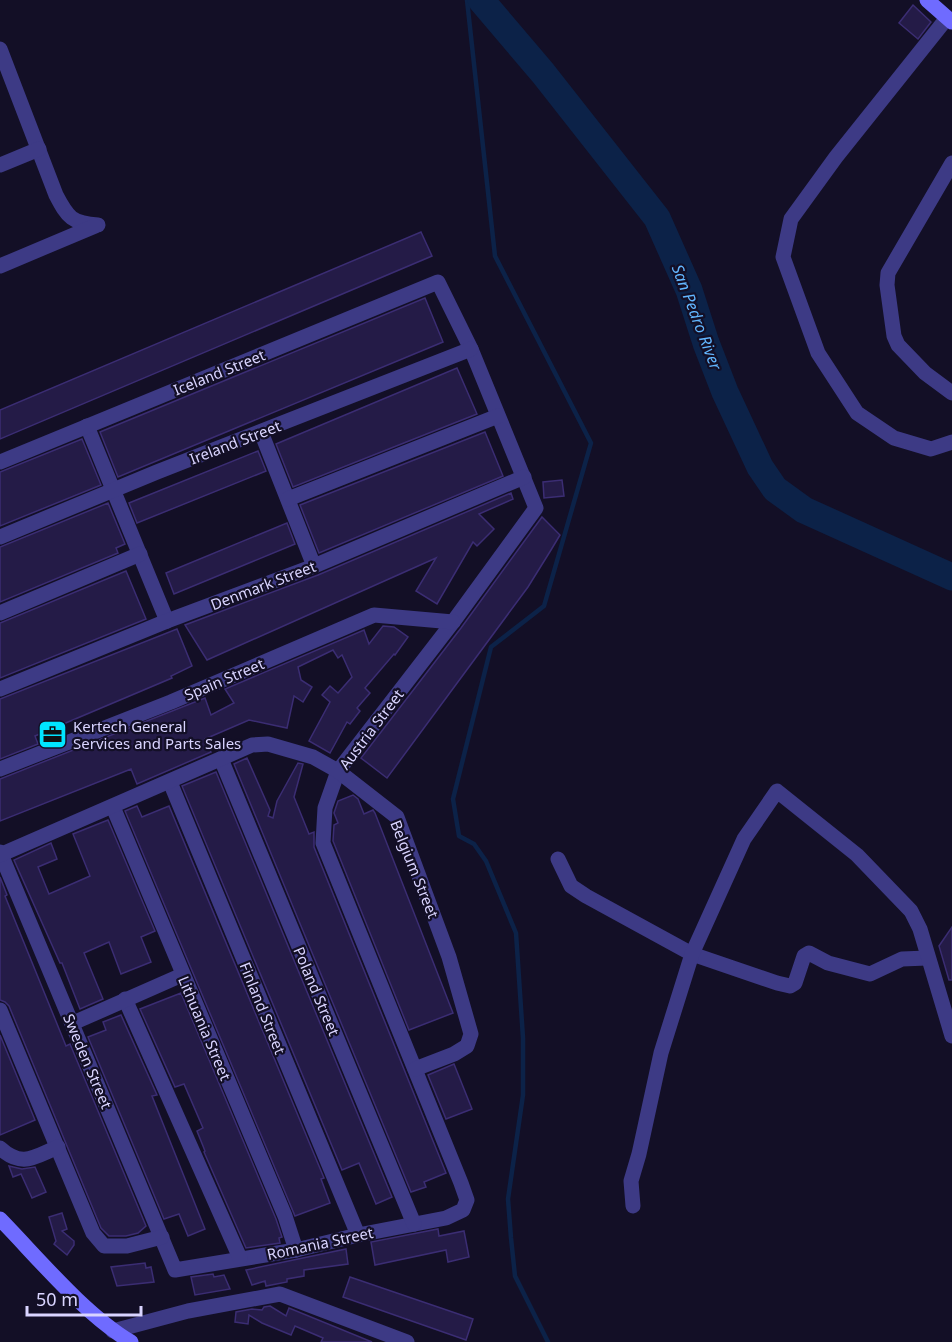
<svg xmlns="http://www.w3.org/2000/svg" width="952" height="1342" font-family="'Noto Sans',sans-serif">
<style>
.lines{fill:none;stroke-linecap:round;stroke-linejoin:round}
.stream{stroke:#0c2248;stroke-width:4.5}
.river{stroke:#0c2248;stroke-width:27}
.building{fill:#241b47;stroke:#3b2d73;stroke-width:1.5}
.street{stroke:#3d3a85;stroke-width:15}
.secondary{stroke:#6f6bff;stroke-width:15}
.labels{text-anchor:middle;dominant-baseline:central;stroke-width:4.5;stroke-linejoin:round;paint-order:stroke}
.street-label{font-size:15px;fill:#d9d4ff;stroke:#130f26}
.poi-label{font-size:15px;fill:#d9d4ff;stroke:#130f26;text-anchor:start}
.water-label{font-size:16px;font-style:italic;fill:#62b6ff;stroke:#130f26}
</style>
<rect width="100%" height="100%" fill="#130f26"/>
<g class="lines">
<path class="stream" d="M467 0 495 256 591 443 544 606 491 647 453 799 459 836 474 844 486 861 516 933 523 1038V1095L508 1199 511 1238 515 1276 548 1342"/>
<path class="river" d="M481 0 543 73 657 218 689 290 706 343 725 392 760 467 775 489 804 510 952 577"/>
</g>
<g class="building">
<path d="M913 5 931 22 918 39 899 23Z"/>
<path d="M421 232 432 256 0 439V410Z"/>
<path d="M425 298 443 342 118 477 100 432Z"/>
<path d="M457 368 477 414 293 487 276 444Z"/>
<path d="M485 432 503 476 319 553 300 505Z"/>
<path d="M82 439 101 485 0 526V472Z"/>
<path d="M258 451 266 471 137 523 129 503Z"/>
<path d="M562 480 564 496 544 498 543 482Z"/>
<path d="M511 493 513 499 479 514 494 529 477 546 473 542 437 604 416 591 436 558 207 660 185 625 318 575Z"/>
<path d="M108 503 125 544 116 548 118 553 0 602V547Z"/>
<path d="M542 517 560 535 551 550 528 587 387 778 361 758 461 628Z"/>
<path d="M287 523 295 544 174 594 166 573Z"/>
<path d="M126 571 146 619 0 678V623Z"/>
<path d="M383 626 394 627 408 637 395 655 394 654 365 688 370 693 357 708 360 711 350 724 347 722 330 753 309 741 330 702 322 695 330 686 338 693 352 677 342 655 338 658 333 650 298 667 301 680 312 687 303 702 294 696 287 728 249 720 205 739 211 752 137 784 131 769 0 821V779L205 698 211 715 234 703 225 689 364 630 369 644Z"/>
<path d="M177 629 192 666 171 676 172 678 35 736 38 744 0 759V699Z"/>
<path d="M247 758 270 810 268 816 273 818 277 801 298 763 303 764 294 797 309 834 314 832V847L446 1173 424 1182 426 1187 411 1192 234 764Z"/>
<path d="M216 772 392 1197 376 1204 359 1163 342 1170 182 786Z"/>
<path d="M353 795 358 799 364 814 373 810 375 813 453 1013 409 1030 333 841 334 825 338 823 334 813 338 801Z"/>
<path d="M137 806 142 817 169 806 324 1178 321 1179 330 1203 295 1216 125 811Z"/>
<path d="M108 820 155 931 141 937 151 962 121 974 109 942 84 953 103 999 80 1009 62 963H60L14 860 51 843 57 859 38 867 49 894 90 876 73 834Z"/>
<path d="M0 877 7 895 5 896 66 1046 70 1044 146 1226 138 1233 126 1236H109L101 1228 9 1006 5 1002 0 1000Z"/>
<path d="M952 927V980H949L939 946Z"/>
<path d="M181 993 276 1219 282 1237 279 1238 280 1243 246 1248 204 1152 205 1151 197 1131 203 1128 184 1084 175 1087 140 1009Z"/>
<path d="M121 1015 157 1095 152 1096 205 1229 188 1236 179 1214 164 1219 88 1037 106 1030 103 1022Z"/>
<path d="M0 1035 35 1120 0 1135Z"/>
<path d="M454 1064 472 1109 446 1119 428 1075Z"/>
<path d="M9 1166 22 1169 35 1167 46 1192 32 1198 21 1174 13 1177Z"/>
<path d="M62 1213 67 1229 62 1231 74 1241V1245L67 1255 54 1244 56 1241 49 1217Z"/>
<path d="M438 1229 439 1236 464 1231 469 1257 448 1262 446 1250 375 1265 371 1242Z"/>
<path d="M346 1249 348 1264 304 1270V1276L287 1279V1282L266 1286 265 1281 252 1285 246 1270Z"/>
<path d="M145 1263 146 1268 151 1267 154 1282 117 1286 111 1267Z"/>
<path d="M213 1274 214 1277 224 1275 230 1289 195 1295 191 1277Z"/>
<path d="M350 1277 473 1319 466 1340 343 1297Z"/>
<path d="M270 1306 286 1316 289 1308 372 1342H321L323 1338 295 1326 291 1335 262 1323 249 1315 248 1324 235 1322 236 1312 252 1309 262 1310 264 1307Z"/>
</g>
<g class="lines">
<g class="street">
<path d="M947 18 836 157 791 219 783 257 818 353 857 413 894 438 931 449 952 442"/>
<path d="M0 49 56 195C68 218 72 223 98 225"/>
<path d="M952 163 888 273 887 285 894 336 898 345 925 373 952 393"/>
<path d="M0 165 39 149"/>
<path d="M0 266 95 226"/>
<path d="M87 426 167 621"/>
<path d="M261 432 314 566"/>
<path d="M0 462 438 282 471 349 536 508 453 622 338 771 325 808 323 843 461 1183 467 1200 463 1210 446 1218 358 1235 296 1250 175 1270 0 852"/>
<path d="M288 499 498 416"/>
<path d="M0 537 157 472 471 349"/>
<path d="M0 613 140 554"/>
<path d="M0 689 167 621 314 566 524 477"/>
<path d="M221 759 414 1224"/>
<path d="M0 769 171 702 374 615 453 622"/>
<path d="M170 782 358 1235"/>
<path d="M113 807 285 1216 296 1250"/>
<path d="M0 855 252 745 268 744 313 757 338 771 397 817 449 957 471 1034 467 1046 454 1054 415 1069"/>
<path d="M558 859 571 886 586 896 692 954 777 983 790 986 795 983 804 956 809 953 828 963 870 974 902 959 927 958"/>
<path d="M125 999 240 1258"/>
<path d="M0 1010 93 1233 104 1246H127L162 1237"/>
<path d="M73 1023 182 975"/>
<path d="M0 1148C22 1168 34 1157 58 1147"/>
<path d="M633 1206 631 1181 639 1154 661 1053 692 954 744 839 777 791 857 855 911 911 920 929 952 1036"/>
<path d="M113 1331 188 1311 280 1294 407 1342"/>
</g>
<g class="secondary">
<path d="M927 0 952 22"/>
<path d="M0 1219C39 1259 84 1314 131 1342"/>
</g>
</g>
<defs>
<symbol id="office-square" viewBox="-11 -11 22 22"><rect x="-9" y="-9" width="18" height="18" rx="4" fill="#00e5ff" stroke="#130f26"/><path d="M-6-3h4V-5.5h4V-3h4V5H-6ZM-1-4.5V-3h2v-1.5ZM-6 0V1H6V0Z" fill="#111"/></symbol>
</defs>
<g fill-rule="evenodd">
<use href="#office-square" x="36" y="718" width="33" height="33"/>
</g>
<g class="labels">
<g class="street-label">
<text transform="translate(219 372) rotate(-22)">Iceland Street</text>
<text transform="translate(235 442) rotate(-21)">Ireland Street</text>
<text transform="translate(263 585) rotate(-21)">Denmark Street</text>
<text transform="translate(224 679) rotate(-23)">Spain Street</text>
<text transform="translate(371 729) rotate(-53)">Austria Street</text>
<text transform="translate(415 869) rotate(68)">Belgium Street</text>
<text transform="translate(317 991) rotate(67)">Poland Street</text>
<text transform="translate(263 1008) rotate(68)">Finland Street</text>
<text transform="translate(205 1028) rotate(67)">Lithuania Street</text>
<text transform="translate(88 1061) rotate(67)">Sweden Street</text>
<text transform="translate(320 1243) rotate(-12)">Romania Street</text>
</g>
<g class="poi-label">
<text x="73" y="726">Kertech General<tspan x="73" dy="17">Services and Parts Sales</tspan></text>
</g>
<g class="water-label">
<text transform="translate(697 317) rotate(69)">San Pedro River</text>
</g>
</g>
<path d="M27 1306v9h114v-9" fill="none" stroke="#d9d4ff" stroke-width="3"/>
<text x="36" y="1306" font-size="18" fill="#d9d4ff" stroke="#130f26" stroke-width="4.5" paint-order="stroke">50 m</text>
</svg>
